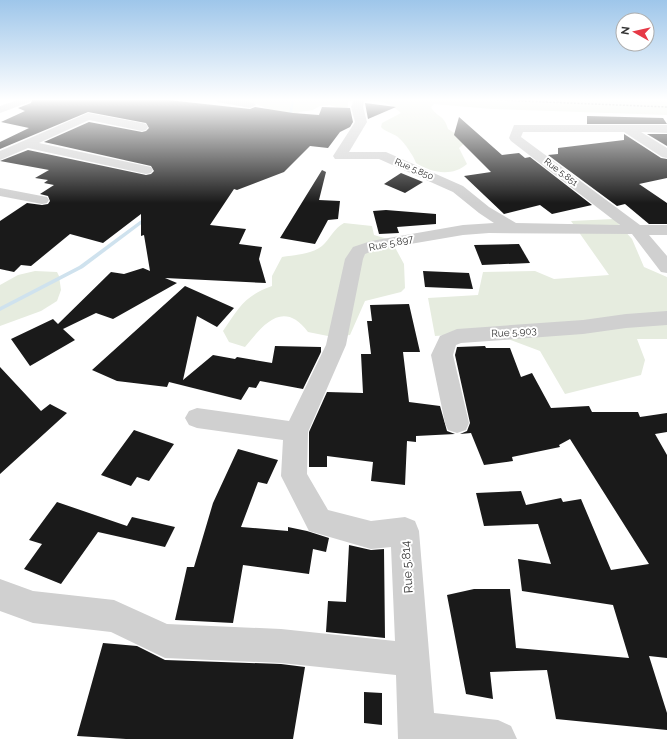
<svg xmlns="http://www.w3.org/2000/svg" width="667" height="739" font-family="Raleway,sans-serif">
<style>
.green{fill:#e6ecdf}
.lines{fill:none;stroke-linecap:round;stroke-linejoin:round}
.stream{fill:#cfe2ee;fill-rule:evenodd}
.building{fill:#1a1a1a}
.minor{fill:#d0d0d0;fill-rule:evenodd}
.rail{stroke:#888;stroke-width:1.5;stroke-dasharray:2 1.5;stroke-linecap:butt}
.labels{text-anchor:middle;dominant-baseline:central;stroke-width:4;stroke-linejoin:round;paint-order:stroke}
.far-street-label{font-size:9px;fill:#333;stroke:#fff}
.street-label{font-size:10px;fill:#333;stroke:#fff}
.near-street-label{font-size:12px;fill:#333;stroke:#fff}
</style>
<rect width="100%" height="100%" fill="#fff"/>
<g class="green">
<path d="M218 100H667V115L492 109 434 104 431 107C436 117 444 114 448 129L467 141 459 148 467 164C452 177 432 173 416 163 415 158 404 142 400 139 395 133 386 133 381 127L382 123 401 113C385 98 372 101 351 101L348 102V107L345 110 330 105 320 106 313 110 299 112 288 125 269 120 268 109 254 103Z"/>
<path d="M614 219 632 239 644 267 667 277V339H637L645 360 641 375 565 394 540 351 489 332 435 336 428 298 478 295 483 272 535 271 554 279 609 275 571 221Z"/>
<path d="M344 223 372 226 374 235 391 240 404 264 405 288 401 292 365 301 350 335 333 337 308 332C283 299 263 325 245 347L229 342 223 331C239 308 244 296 272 286V276L282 257C294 255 312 254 322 246 330 239 334 228 344 223Z"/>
<path d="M35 271 57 272 59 276 61 290 57 301 41 311 0 326V285L18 275Z"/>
</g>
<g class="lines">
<g class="stream">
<path d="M292 100H294L292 113 285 119H283V117L289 113Z"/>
<path d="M144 218 148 219 83 268 0 311V307L79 266Z"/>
</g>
</g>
<g class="building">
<path d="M32 100H168L250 109 255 107 293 113 319 115 322 107 350 108 353 122 350 127 340 132 328 148 310 146 284 172 237 190 234 189 210 225 246 229 239 244 262 247 259 259 266 283 165 278 177 283 113 319 96 313 63 329 75 340 30 366 11 339 53 319 58 324 111 272 124 274 143 268 150 271 144 235 141 236V214L103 243 70 234 31 266 21 265 14 272 0 269V221L27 203 42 205 48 204 50 201 48 196 40 194 54 185 44 183 48 180 35 178 49 170 0 161 28 150 146 175 151 174 154 171 151 166 44 142 89 122 142 132 146 131 149 128 146 123 88 112 0 149V142L29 128 1 122 25 111 18 108 31 103Z"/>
<path d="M365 103 396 107 368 119Z"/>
<path d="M587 116 663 118 667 124H587Z"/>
<path d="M459 117 502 155 519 153 525 158 530 157 592 205 552 214 540 205 504 214 464 176 491 172 454 135Z"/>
<path d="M624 134 661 158 667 159V178L639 184 667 203V224H649L625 204 617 206 548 155 558 154V148L624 140Z"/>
<path d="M647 134H667V146Z"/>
<path d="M322 170 326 172 319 200 340 201 338 219 328 220 315 244 280 238Z"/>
<path d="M401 173 423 182 405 193 384 184Z"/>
<path d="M386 210 436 214V224L397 227 399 233 379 234 373 211Z"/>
<path d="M519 244 530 263 482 265 474 245Z"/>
<path d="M423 271 469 273 473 289 425 287Z"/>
<path d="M185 286 234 308 217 327 197 316 183 380 213 355 235 359 237 357 272 363 275 346 321 347V352L303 389 260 381 256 388 249 387 241 400 169 382 167 387 117 381 92 370Z"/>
<path d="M409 304 420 352H403L409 402 440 406 447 431 455 434 416 436V442L407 441 405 485 371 481 373 462 327 456V467H309V432L327 392 363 393 361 354H371L367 321H372L370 305Z"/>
<path d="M485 346 486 348H510L521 377 532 373 551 408 589 406 592 412H638L640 417 667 413V432L655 434 667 455V658L649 656 667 713V730L556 719 547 670 490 672 493 699 466 694 447 595 474 589H510L516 648 629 658 613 605 522 591 518 559 551 564 538 524 484 526 476 493 521 491 526 505 561 498 563 502 581 499 611 570 649 564 570 439 559 445 560 447 512 457 513 461 484 465 471 433 460 434 467 431 470 423 455 355 457 347Z"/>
<path d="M0 367 41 411 50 404 67 413 0 474Z"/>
<path d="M134 430 174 444 149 481 137 477 131 486 101 475Z"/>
<path d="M238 449 278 460 267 484 258 482 241 527 288 531V527L307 531 329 538 326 552 313 549 309 574 243 565 233 623 175 620 187 567H194L213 503Z"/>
<path d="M57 502 127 526 132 517 175 527 165 547 98 532 61 584 24 569 42 544 29 540Z"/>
<path d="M349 545 371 550 384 549 385 638 326 632 328 601 346 602Z"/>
<path d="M103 643 137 646 165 660 281 664 305 667 293 739H126L77 736Z"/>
<path d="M364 692 382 693V725L364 723Z"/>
</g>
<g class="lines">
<g class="minor">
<path d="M17 100H31L30 102 0 113V106Z"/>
<path d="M216 100H239L254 103 256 105 250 108 217 102Z"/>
<path d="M354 100H364L363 107 367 122 349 152H386L463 186 489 207 516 223 620 225 511 141 509 138 514 125H667V133L641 132 667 148V158L662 157 624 132H523L521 137 640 225H667V235H649L667 256V273L661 272 632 234 489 233 463 235 375 250 365 254 363 259 346 345 308 432 307 474 328 510 371 521 405 517 415 521 419 531 434 713 498 720 511 726 517 739H398L396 675 281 663 165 658 111 632 33 623 0 611V579L33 591 114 600 167 624 281 629 395 641 391 547 371 549 309 531 281 476 283 440 197 428 189 425 185 418 189 411 197 408 289 421 326 345 345 259 353 247 371 241 463 225 494 223 479 213 453 192 379 159H335L333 156 355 122 351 107Z"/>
<path d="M88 113 142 123 146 124 148 127 146 130 142 131 89 120 39 143 151 167 153 170 151 173 146 174 28 148 0 160V151Z"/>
<path d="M0 188 47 197 49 200 47 203 42 204 0 196Z"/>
<path d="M667 311V325L626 328 583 334 461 343 456 345 453 355 469 423 466 430 457 433 448 430 445 423 431 355 440 336 457 329 583 320 626 314Z"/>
</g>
<path class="rail" d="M497 100 667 107"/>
</g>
<linearGradient id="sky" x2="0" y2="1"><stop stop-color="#9ec6ea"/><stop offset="0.49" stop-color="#fff"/><stop offset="1" stop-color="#fff" stop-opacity="0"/></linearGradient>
<rect width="667" height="203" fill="url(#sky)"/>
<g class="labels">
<g class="far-street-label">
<text transform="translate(414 169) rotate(23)">Rue 5.850</text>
<text transform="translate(561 172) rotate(37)">Rue 5.851</text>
</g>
<g class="street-label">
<text transform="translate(391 243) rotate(-12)">Rue 5.897</text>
<text transform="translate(514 332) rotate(-4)">Rue 5.903</text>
</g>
<g class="near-street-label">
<text transform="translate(407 567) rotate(-94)">Rue 5.814</text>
</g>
</g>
<g transform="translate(635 32) rotate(278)"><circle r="19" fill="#ffffff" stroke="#adadad"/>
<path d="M0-3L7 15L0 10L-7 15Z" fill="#e63946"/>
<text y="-6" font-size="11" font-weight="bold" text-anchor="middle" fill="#333333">N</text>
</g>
</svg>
